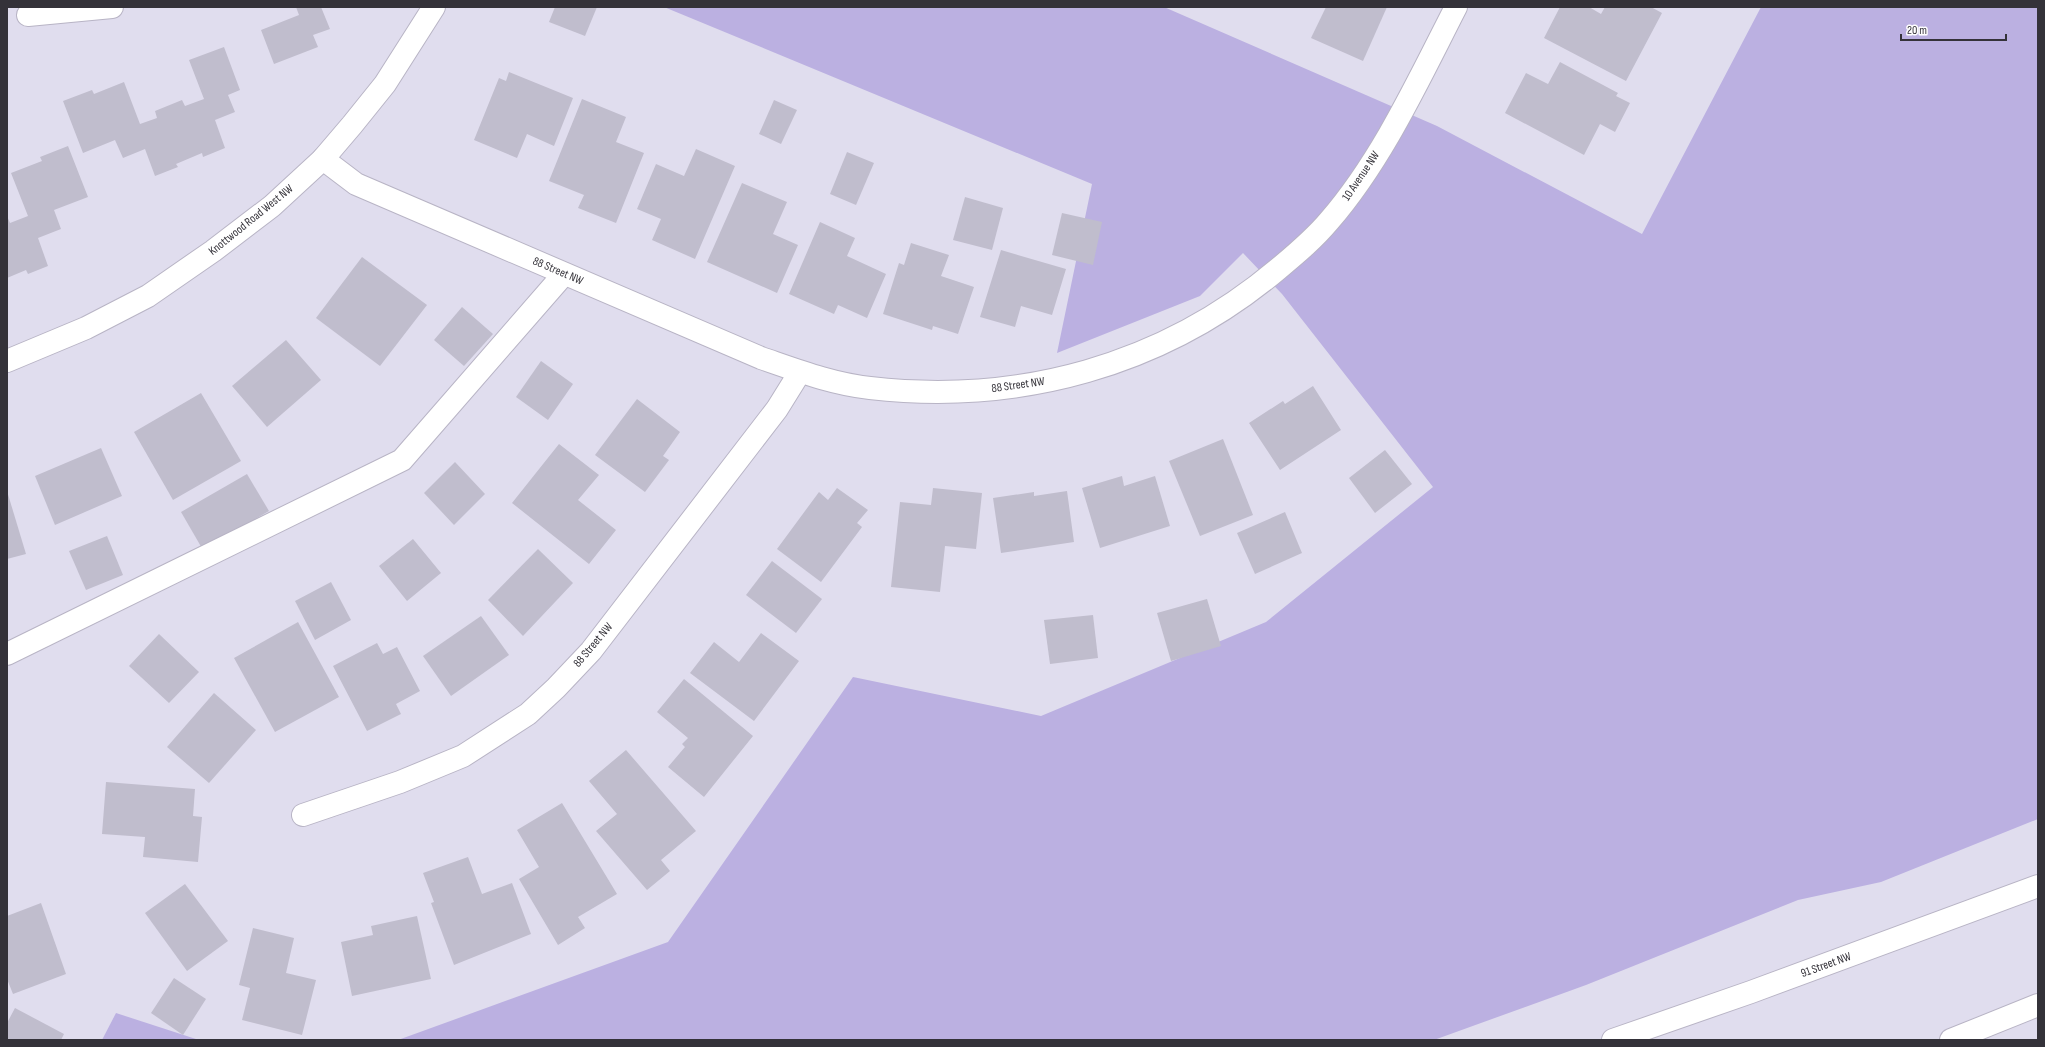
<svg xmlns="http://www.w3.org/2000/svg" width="2045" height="1047" font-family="'Sofia Sans Condensed',sans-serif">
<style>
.green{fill:#bbb0e1}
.building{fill:#c0bdcd}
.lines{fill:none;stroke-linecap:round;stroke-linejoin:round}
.minor-casing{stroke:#b8b4c5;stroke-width:24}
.major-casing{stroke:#b8b4c5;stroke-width:24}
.minor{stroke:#fff;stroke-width:22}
.major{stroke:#fff;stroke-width:22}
.labels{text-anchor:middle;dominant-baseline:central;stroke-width:3.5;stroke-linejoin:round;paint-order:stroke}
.street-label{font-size:12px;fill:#343239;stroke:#fff}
</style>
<rect width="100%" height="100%" fill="#e0ddee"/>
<g class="green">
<path d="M664 7H1164L1437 126 1642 234 1761 7H2038V819L1881 882 1798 900 1586 985 1434 1040H398L668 942 853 677 1041 716 1266 622 1433 487 1282 294 1243 253 1200 296 1057 353 1092 184Z"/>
<path d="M116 1013 199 1040H102Z"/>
</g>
<g class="building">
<path d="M296 7H321L330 29 313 35 318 47 274 64 261 30 299 15Z"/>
<path d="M555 7H597L585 36 549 22Z"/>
<path d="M1326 7H1387L1363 61 1311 38Z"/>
<path d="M1560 7H1589L1601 14 1605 7H1651L1662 13 1626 81 1544 38Z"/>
<path d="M224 47 240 90 228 95 235 112 215 120 225 148 203 157 202 153 176 164 178 167 155 176 145 149 123 158 115 140 83 153 63 101 92 90 94 94 124 82 140 124 157 118 155 111 182 100 185 106 204 99 189 60Z"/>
<path d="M1560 62 1618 93 1616 96 1630 103 1615 132 1600 124 1584 155 1505 113 1526 73 1548 84Z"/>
<path d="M509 72 573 98 554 146 527 134 517 158 474 140 499 78 506 81Z"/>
<path d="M582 99 626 117 616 142 644 153 616 223 578 208 584 195 549 181Z"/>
<path d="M774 100 797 110 781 144 759 134Z"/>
<path d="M68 146 88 197 54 210 61 229 38 238 48 266 28 274 26 270 7 278V216L10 223 28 216 11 173 42 161 40 157Z"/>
<path d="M696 149 735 166 695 259 652 240 661 219 637 209 656 164 684 176Z"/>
<path d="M847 152 874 163 856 205 830 194Z"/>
<path d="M742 183 787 202 773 234 798 245 777 293 707 262Z"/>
<path d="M965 197 1003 208 992 250 953 240Z"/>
<path d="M1062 213 1102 222 1093 265 1052 255Z"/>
<path d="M820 222 855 238 847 256 886 274 867 318 838 305 834 314 789 294Z"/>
<path d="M911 243 949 255 941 276 974 287 958 334 933 326 932 330 883 314 899 263 904 265Z"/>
<path d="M1001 250 1066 269 1052 315 1021 306 1015 327 980 317Z"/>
<path d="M362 257 427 305 380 366 316 318Z"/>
<path d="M462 307 493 334 464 366 434 340Z"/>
<path d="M286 340 321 380 267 427 232 386Z"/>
<path d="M541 361 573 384 548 420 516 397Z"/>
<path d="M1313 386 1341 430 1280 470 1249 423 1283 401 1285 404Z"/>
<path d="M201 393 241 461 173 500 134 432Z"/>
<path d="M637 399 680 432 663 456 669 460 645 492 595 455Z"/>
<path d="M1223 439 1253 515 1200 536 1169 461Z"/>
<path d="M559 444 599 475 578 500 616 530 589 564 512 503Z"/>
<path d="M101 448 122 496 55 525 35 476Z"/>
<path d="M1385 450 1412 484 1375 513 1349 478Z"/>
<path d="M455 462 485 494 454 525 424 493Z"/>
<path d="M247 474 269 511 203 550 181 512Z"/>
<path d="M1122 476 1124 486 1155 476 1170 526 1100 548 1082 488Z"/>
<path d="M837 488 868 510 857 523 862 527 821 582 777 549 819 492 828 500Z"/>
<path d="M933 488 982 493 976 549 945 546 940 592 891 587 900 502 931 505Z"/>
<path d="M7 491 26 554 7 559Z"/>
<path d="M1067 491 1074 542 1001 553 993 498 1034 492V496Z"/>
<path d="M1285 512 1302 553 1255 574 1237 533Z"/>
<path d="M107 536 123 575 86 590 69 551Z"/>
<path d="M413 539 441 573 407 601 379 566Z"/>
<path d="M538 549 573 583 523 636 488 600Z"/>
<path d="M772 561 822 599 796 633 746 595Z"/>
<path d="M331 582 351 620 315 640 295 601Z"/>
<path d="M1207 599 1221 646 1171 661 1157 613Z"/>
<path d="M1093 615 1098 658 1050 664 1044 620Z"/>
<path d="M481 616 509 655 451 696 423 656Z"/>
<path d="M298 622 339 697 275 732 234 658Z"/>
<path d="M761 633 799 661 754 721 690 673 714 642 739 662Z"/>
<path d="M159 634 199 672 169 703 129 666Z"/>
<path d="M377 643 383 654 397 647 420 691 396 704 401 714 367 731 333 666Z"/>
<path d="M684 679 753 736 704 797 668 767 685 747 682 744 688 738 657 712Z"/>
<path d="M214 693 256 730 209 783 167 747Z"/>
<path d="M626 750 696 831 661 860 670 871 647 890 596 831 617 814 589 781Z"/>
<path d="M106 782 195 789 193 816 202 817 198 862 143 857 145 837 102 834Z"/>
<path d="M562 803 617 894 578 917 585 928 558 945 519 879 539 867 517 830Z"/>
<path d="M468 857 482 894 512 883 531 934 454 965 431 903 434 902 423 873Z"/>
<path d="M185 884 228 941 187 971 145 913Z"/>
<path d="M41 903 66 974 13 994 7 979V916Z"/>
<path d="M417 916 431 979 352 996 341 942 373 935 371 926Z"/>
<path d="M253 928 294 938 286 973 316 980 302 1035 242 1020 250 988 239 985Z"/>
<path d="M174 978 206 999 183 1035 151 1013Z"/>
<path d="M15 1008 64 1034 61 1040H7V1023Z"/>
</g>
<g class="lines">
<defs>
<g id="minor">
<path d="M28 15 112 7"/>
<path d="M323 159 356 184 761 358C796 370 832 384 870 388 1019 405 1163 366 1278 269 1296 254 1314 239 1329 221 1382 160 1419 79 1456 7"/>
<path d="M7 361 86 328 148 296 213 251 272 206 323 159 352 125 385 84 434 7"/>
<path d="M7 654 402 460 564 274"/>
<path d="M303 815 400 782 463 756 528 714 556 688 591 651 777 409 800 372"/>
</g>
<g id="major">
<path d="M1613 1040 1751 992 2038 886"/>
<path d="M1951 1040 2038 1005"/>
</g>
</defs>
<use href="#minor" class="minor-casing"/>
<use href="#major" class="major-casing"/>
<use href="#minor" class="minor"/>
<use href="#major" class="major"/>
</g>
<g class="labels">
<g class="street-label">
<text transform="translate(1361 176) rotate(-56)">10 Avenue NW</text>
<text transform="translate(251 220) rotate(-39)">Knottwood Road West NW</text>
<text transform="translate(558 271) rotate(23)">88 Street NW</text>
<text transform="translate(1018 385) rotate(-8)">88 Street NW</text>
<text transform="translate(593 645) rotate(-50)">88 Street NW</text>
<text transform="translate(1826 965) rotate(-20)">91 Street NW</text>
</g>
</g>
<rect width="2045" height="1047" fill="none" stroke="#343239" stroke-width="16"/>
<path d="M1901 34v6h105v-6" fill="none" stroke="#343239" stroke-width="2"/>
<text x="1907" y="34" font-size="12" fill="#343239" stroke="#ffffff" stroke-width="3" paint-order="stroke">20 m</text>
</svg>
